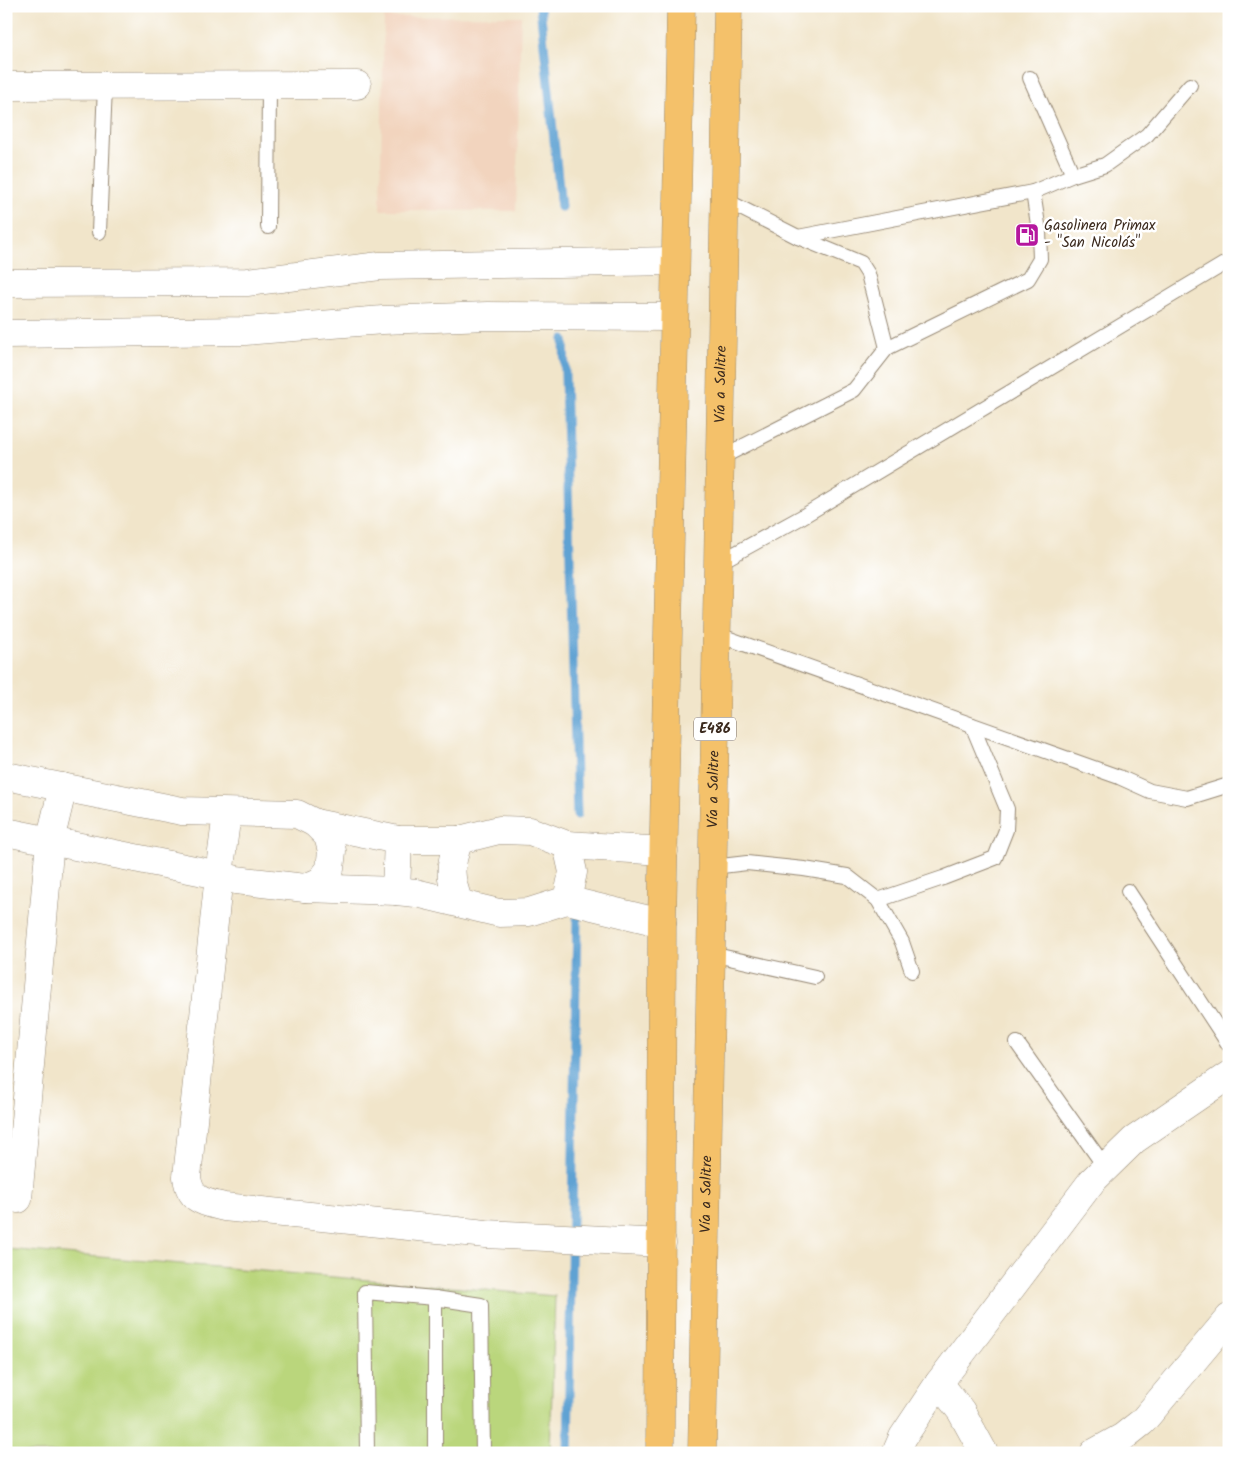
<svg xmlns="http://www.w3.org/2000/svg" width="1235" height="1459" font-family="Kalam,sans-serif">
<style>
.built{fill:#f2d4be}
.green{fill:#bad67c;stroke:#7a804d}
.lines{fill:none;stroke-linecap:round;stroke-linejoin:round}
.stream{stroke:#5fa2d3;stroke-width:9}
.lane-casing{stroke:#968874;stroke-width:16}
.street-casing{stroke:#968874;stroke-width:29}
.primary-casing{stroke:#968874;stroke-width:29}
.lane{stroke:#fff;stroke-width:14}
.street{stroke:#fff;stroke-width:28}
.primary{stroke:#f4c16a;stroke-width:28}
.labels{text-anchor:middle;dominant-baseline:central;stroke-width:5;stroke-linejoin:round;paint-order:stroke}
.shield{fill:#fff;stroke:#766a62;stroke-width:1}
.shield-label{font-size:14px;font-weight:bold;fill:#3b2a1e}
.poi-label{font-size:15px;fill:#3b2a1e;stroke:#fff;text-anchor:start}
.street-label{font-size:15px;fill:#3b2a1e;stroke:#fff}
</style>
<rect width="100%" height="100%" fill="#fff"/>
<filter id="ink" filterUnits="userSpaceOnUse"><feTurbulence type="fractalNoise" baseFrequency=".02" numOctaves="2"/><feDisplacementMap in="SourceGraphic" scale="10" xChannelSelector="R" yChannelSelector="G"/><feConvolveMatrix kernelMatrix="1 2 1 2 8 2 1 2 1" color-interpolation-filters="sRGB"/></filter>
<filter id="wash" filterUnits="userSpaceOnUse"><feTurbulence type="fractalNoise" baseFrequency=".0096" numOctaves="4" result="noise"/><feDisplacementMap in="SourceGraphic" scale="20" xChannelSelector="R" yChannelSelector="G"/><feGaussianBlur stdDeviation="1.12" result="paint"/><feColorMatrix in="noise" values="0 0 0 0 0 0 0 0 0 0 0 0 0 0 0 0 0 1.4 0 .05"/><feComposite in="paint" operator="in"/></filter>
<g filter="url(#wash)">
<rect width="100%" height="100%" fill="#f1e5ca"/>
<path class="built" d="M521 16 516 211 380 210 384 17Z"/>
<path class="green" d="M6 1249 555 1296 550 1453H6Z"/>
<g class="lines">
<g class="stream">
<path d="M540 6 561 207"/>
<path d="M564 339 577 815"/>
<path d="M568 1453 577 919"/>
</g>
</g>
</g>
<g filter="url(#ink)">
<g class="lines">
<defs>
<g id="lane">
<path d="M1030 78 1073 175"/>
<path d="M268 227 269 84"/>
<path d="M99 232 105 86"/>
<path d="M798 237 1033 192 1073 175 1105 165 1147 135 1190 85"/>
<path d="M887 348 1028 279 1040 259 1039 231 1033 192"/>
<path d="M720 458 854 390 887 348 868 274 861 263 798 237 725 200"/>
<path d="M718 563 800 518 1229 261"/>
<path d="M716 634 1119 777 1150 791 1187 798 1229 785"/>
<path d="M713 867 747 863 804 869 847 876 878 900 902 942 912 971"/>
<path d="M1128 891 1229 1045"/>
<path d="M878 900 943 878 995 858 1006 830 1007 809 972 725"/>
<path d="M711 954 815 977"/>
<path d="M1017 1043 1105 1167"/>
<path d="M435 1298V1453"/>
<path d="M367 1453 365 1292 435 1298 481 1305 483 1453"/>
</g>
<g id="street">
<path d="M6 86 357 85"/>
<path d="M6 283 247 282 380 266 675 261"/>
<path d="M6 334 245 331 383 320 487 316 674 317"/>
<path d="M6 776 182 811 297 814 315 823 398 840H459"/>
<path d="M227 813 219 875 187 1177C190 1201 204 1202 224 1207L486 1234 662 1243"/>
<path d="M6 832 219 875 236 880 305 888 396 891 416 893 499 913 529 912 567 900 573 872 567 845 530 831 499 830 459 840C449 867 449 876 459 903"/>
<path d="M567 845 664 851"/>
<path d="M305 888 321 881 330 869 332 851 328 836 315 823"/>
<path d="M396 891 398 840"/>
<path d="M567 900 662 923"/>
<path d="M18 1199 50 841 63 787"/>
<path d="M939 1383 961 1411 984 1453"/>
<path d="M896 1453 903 1437 939 1383 1092 1181 1134 1140 1229 1075"/>
<path d="M1094 1453 1123 1437 1142 1422 1229 1318"/>
</g>
<g id="primary">
<path d="M660 1453 662 923 681 6"/>
<path id="s1" d="M702 1453 728 6"/>
</g>
</defs>
<use href="#lane" class="lane-casing"/>
<use href="#street" class="street-casing"/>
<use href="#primary" class="primary-casing"/>
<use href="#lane" class="lane"/>
<use href="#street" class="street"/>
<use href="#primary" class="primary"/>
</g>
</g>
<defs>
<symbol id="fuel-square" viewBox="-11 -11 22 22"><rect x="-9" y="-9" width="18" height="18" rx="4" fill="#b5179e" stroke="#fff"/><path d="M-5.5-6h7V0h2V4h1.3V-2.5L3-4.5l.8-.8L6-3V5H2.5V1h-1V6h-7ZM-4.2-4.7v3.2H.2V-4.7Z" fill="#fff"/></symbol>
</defs>
<g fill-rule="evenodd">
<use href="#fuel-square" x="1013" y="221" width="28" height="28"/>
</g>
<g class="labels">
<rect class="shield" x="694" y="717.5" width="42" height="23" rx="4"/>
<g class="shield-label">
<text x="715" y="729">E486</text>
</g>
<g class="poi-label">
<text x="1044" y="226">Gasolinera Primax<tspan x="1044" dy="17">- "San Nicolás"</tspan></text>
</g>
<g class="street-label">
<text stroke="none"><textPath href="#s1" startOffset="1069">Vía a Salitre</textPath></text>
<text stroke="none"><textPath href="#s1" startOffset="664">Vía a Salitre</textPath></text>
<text stroke="none"><textPath href="#s1" startOffset="259">Vía a Salitre</textPath></text>
</g>
</g>
<rect width="1235" height="1459" fill="none" stroke="#fff" stroke-width="25"/>
</svg>
